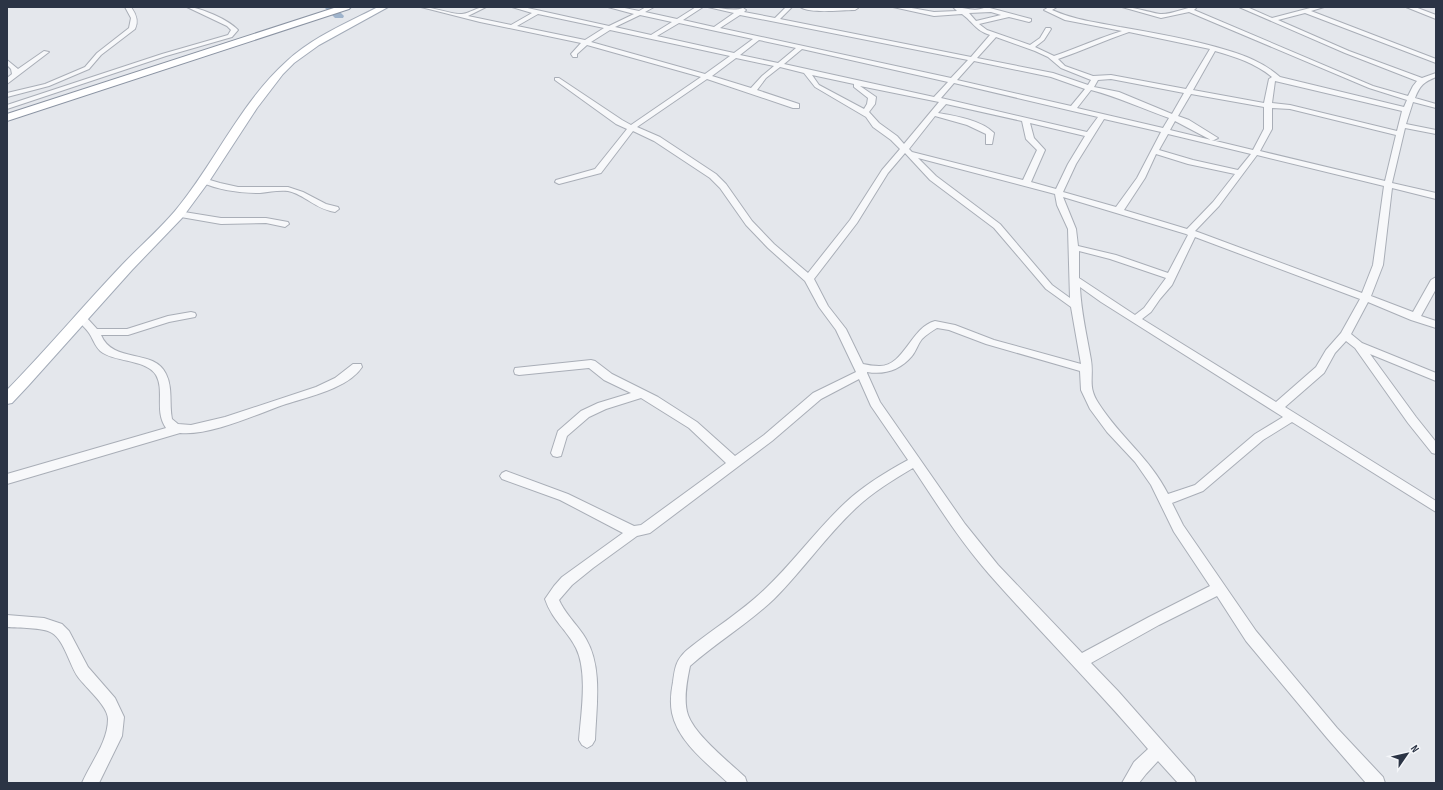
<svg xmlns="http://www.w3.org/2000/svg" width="1443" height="790" font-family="'Sofia Sans Condensed',sans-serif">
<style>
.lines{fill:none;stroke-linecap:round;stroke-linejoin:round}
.river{fill:#9fb4cc;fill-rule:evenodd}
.minor-casing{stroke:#a9aeb7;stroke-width:2}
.major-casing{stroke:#a3abb8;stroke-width:2}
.highway-casing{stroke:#8b94a3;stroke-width:2}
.minor{fill:#f7f8fa;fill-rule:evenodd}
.major{fill:#fff;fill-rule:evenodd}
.highway{fill:#fff;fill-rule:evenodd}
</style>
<rect width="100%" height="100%" fill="#e4e7ec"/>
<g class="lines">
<path class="river" d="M324 7H335L344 16 343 18H335Z"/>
<defs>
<g id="minor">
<path d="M125 7H131C136 14 139 21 135 29L101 55 89 69 49 86 7 97V93L45 84 85 67 97 53 129 28 131 18Z"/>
<path d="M187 7C200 7 229 20 238 30L232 37 166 56 7 109V105L162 54 228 35 231 30 227 26Z"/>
<path d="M421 7C433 7 454 15 462 14 471 13 476 7 486 7L468 16 511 25 532 13 512 7H523L609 26 634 14 608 7H620L639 11 646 7H654L645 12 677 19 696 7H703L683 20 714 27 734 13 708 7C719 7 733 12 743 8L746 10 744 12 775 18 786 7H792L780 19 971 57 990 35C975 30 974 23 962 14L934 16 893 7H906L934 12 957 11 953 7C964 7 975 13 986 7L1031 19V21L1029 22 1009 17 979 24 987 30 1030 45 1040 38 1046 28H1050L1051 29 1044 40 1035 47 1054 56C1077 48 1099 38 1122 31L1065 20 1044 10 1049 7H1057L1052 10C1075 20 1095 22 1120 27 1154 33 1190 39 1223 49 1244 55 1263 62 1280 77L1404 107 1407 100 1369 88 1189 12 1161 18 1122 7C1135 7 1147 12 1160 14 1172 15 1185 7 1197 7L1194 10 1373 86 1408 96 1413 86 1417 81 1345 53 1239 7H1247L1272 18 1314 7H1324L1311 11 1436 59V63L1305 13 1278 20 1349 51 1422 78 1436 73V77C1424 82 1420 85 1415 98L1436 104V108L1413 102 1406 124 1436 130V134L1405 128 1392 183 1436 193V199L1392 188 1383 265 1371 296 1413 312 1431 280 1436 277V289L1421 316 1436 321V328L1411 320 1368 302 1351 334 1362 343 1436 373V381L1370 354 1416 417 1436 442V454L1432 453 1408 423 1355 348 1346 341 1335 353 1324 373 1285 407 1436 501V512L1292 422 1263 440 1203 491 1172 503 1183 525 1256 631 1337 728 1383 777 1385 783H1366L1327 738 1246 641 1217 596 1159 625 1091 663 1118 691 1194 777 1196 783H1178L1158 761 1146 774 1139 783H1122L1134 762 1148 749C1097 689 1041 633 989 574 960 541 937 504 913 468 893 480 873 492 856 508 826 536 803 570 774 599 748 624 717 642 690 666 687 680 683 701 688 715 695 735 729 762 745 777L747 783H728C708 764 678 742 672 713 670 703 671 692 673 682 675 667 676 660 687 650 713 629 741 612 764 590 793 563 816 530 845 503 864 485 886 472 908 460L871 406 859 379 821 399 772 441 650 533 637 536 593 568 572 585 559 600 561 604C568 617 579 627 586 639 603 668 596 708 595 740L592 745 587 748 582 745 579 740C581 714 588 672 576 648 567 630 552 620 545 599L554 586 562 577 623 533 560 500 502 479 500 476 502 473 506 471 568 494 634 526 641 525 726 463 689 428 641 398 606 409 589 417 567 436 561 456 557 457 553 456 551 453 558 431 581 411 598 403 631 393 604 380 589 368 519 375 515 374 514 371 515 368 591 360 595 361 612 374 658 397 697 422 735 456 764 435 813 393 856 372 836 330 819 307 805 281 768 248 746 225 720 188 710 178 654 141 633 131 601 173 559 184 555 182 556 180 595 169 627 129 616 124 555 80V78H559L622 120 631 125 701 77 587 45 577 54V57H573L571 54 581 43 480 22ZM991 12 1001 15 976 21 969 13ZM538 14 604 28 585 40 517 26ZM640 15 672 22 651 35 615 27ZM740 15 968 60 951 78 720 28ZM679 23 753 39 734 53 657 36ZM610 30 730 56 705 74 591 42ZM1129 32 1210 49 1186 89 1111 75 1093 76 1065 66 1058 59C1082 51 1105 40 1129 32ZM996 37 1035 51 1048 57 1061 68 1091 80 1088 85 1053 73 977 58ZM759 40 796 48 778 63 740 55ZM802 49 948 82 934 97 784 64ZM1215 51C1236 57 1255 63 1272 77L1269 79 1264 103 1193 90ZM736 58 774 66 762 76 751 88 712 76ZM974 61 1051 77 1085 89 1071 106 957 80ZM780 67 804 73 815 87 866 117 873 127 891 140 900 149 882 170 850 220 808 273 774 244 752 221 726 184 716 174 660 137 637 127 707 79 793 108H799V104L757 90 766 78ZM812 75 854 84V87L868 98 867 104 864 109 819 85ZM1111 79 1184 93 1172 114 1119 92 1094 87 1098 80ZM1275 81 1402 111 1397 131 1290 105 1272 103ZM954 83 1098 117 1087 132 941 98ZM860 86 939 102 904 144 897 136 879 123 869 112 875 104 876 97ZM1091 90C1118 97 1143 109 1169 118L1163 128 1077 108ZM1191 94 1264 107V129L1253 150 1170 130 1175 121 1211 140H1214L1218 138 1189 120 1178 116ZM946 104 1022 121 1026 139 1037 150 1023 180 912 152 909 149 935 116 967 125 986 134V144H992L994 133C981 120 956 116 938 113ZM1272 108 1290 109 1396 135 1385 181 1260 151 1272 129ZM1104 119 1161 132 1137 178 1116 207 1063 192 1076 164ZM1030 123 1085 136 1068 164 1056 189 1031 182 1045 150 1034 138ZM1168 134 1251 154 1238 170 1193 160 1159 150ZM905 153 930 180 994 228 1046 289 1071 307 1081 364 994 340 955 325 935 321C911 327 904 367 879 366 873 366 868 365 863 364L846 329 828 306 814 279 857 223 888 173ZM1156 154 1188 164 1235 174 1213 202 1187 229 1124 210 1145 178ZM1257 155 1384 186 1373 265 1362 293 1195 231 1219 206ZM918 158 1055 194 1057 205 1068 229 1070 298 1052 285 1000 224 936 176ZM1063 197 1186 234 1188 235 1168 273 1116 255 1078 246 1076 229ZM1195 237 1360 299 1341 333 1326 350 1316 367 1276 402 1142 319 1151 312 1160 299 1172 285ZM1079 251 1110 259 1166 278 1144 308 1135 315 1079 278ZM1080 287 1101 302 1283 417 1255 434 1195 485 1168 494C1150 458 1120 437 1099 404 1087 386 1094 379 1091 360 1087 336 1081 312 1080 287ZM937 328 949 330 986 344 1080 371 1081 390 1090 409 1107 432 1135 462 1151 485 1174 532 1210 586 1149 617 1082 653 998 565 965 524 880 402 867 373V372C885 375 900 370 912 356 916 351 918 344 922 339 926 335 932 331 937 328Z"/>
<path d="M800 7H857L858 8 855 10C841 10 811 14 800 7Z"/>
<path d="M1406 7H1415L1436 15V19Z"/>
<path d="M44 51 49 52 7 84V78L12 74 11 69 7 65V60L18 69Z"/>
<path d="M200 178H203L220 183 238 187H288L303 192 326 204 338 207 339 209 335 212C315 209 304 194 288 191 279 190 269 192 260 193 239 193 219 190 200 182L199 180Z"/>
<path d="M178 211 221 218H266L288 222 289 224 285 227 266 223 221 224 175 216 174 214Z"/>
<path d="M191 312 195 313 196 315 195 317 169 322 128 335H101C113 364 154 348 166 374 173 388 169 404 172 419L178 424 191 425 225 417 316 387 335 378 353 364H361L362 367C349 388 308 397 286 404 257 414 211 436 180 433L7 484V474L166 428C154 411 165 391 156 375 147 360 117 362 103 353 95 348 94 340 89 333 86 328 80 324 77 319L78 317H86L97 329H127L168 316Z"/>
<path d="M7 615 44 618 62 624 69 631 88 667 115 698 124 717 122 736 99 783H82C91 762 108 742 108 719 108 706 86 688 78 677 70 666 64 640 52 633 43 627 18 628 7 627Z"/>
</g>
<path id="major" d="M378 7H388L319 45 294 63 283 74 257 108 210 180 182 218 132 270 28 386 12 403 7 404V390C47 349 83 306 122 265 139 247 159 230 175 211 215 163 240 103 287 61 313 37 347 23 378 7Z"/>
<path id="highway" d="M337 7H351L349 9 7 121V114Z"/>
</defs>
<use href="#minor" class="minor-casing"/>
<use href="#major" class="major-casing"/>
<use href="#highway" class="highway-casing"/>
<use href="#minor" class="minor"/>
<use href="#major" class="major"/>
<use href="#highway" class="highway"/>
</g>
<rect width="1443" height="790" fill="none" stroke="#2b3445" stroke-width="16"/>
<g transform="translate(1407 754) rotate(56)" stroke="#f4f6f9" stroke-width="3" paint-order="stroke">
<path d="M0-3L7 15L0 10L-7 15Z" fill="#2b3445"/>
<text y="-6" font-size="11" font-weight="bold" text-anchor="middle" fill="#2b3445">N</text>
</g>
</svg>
